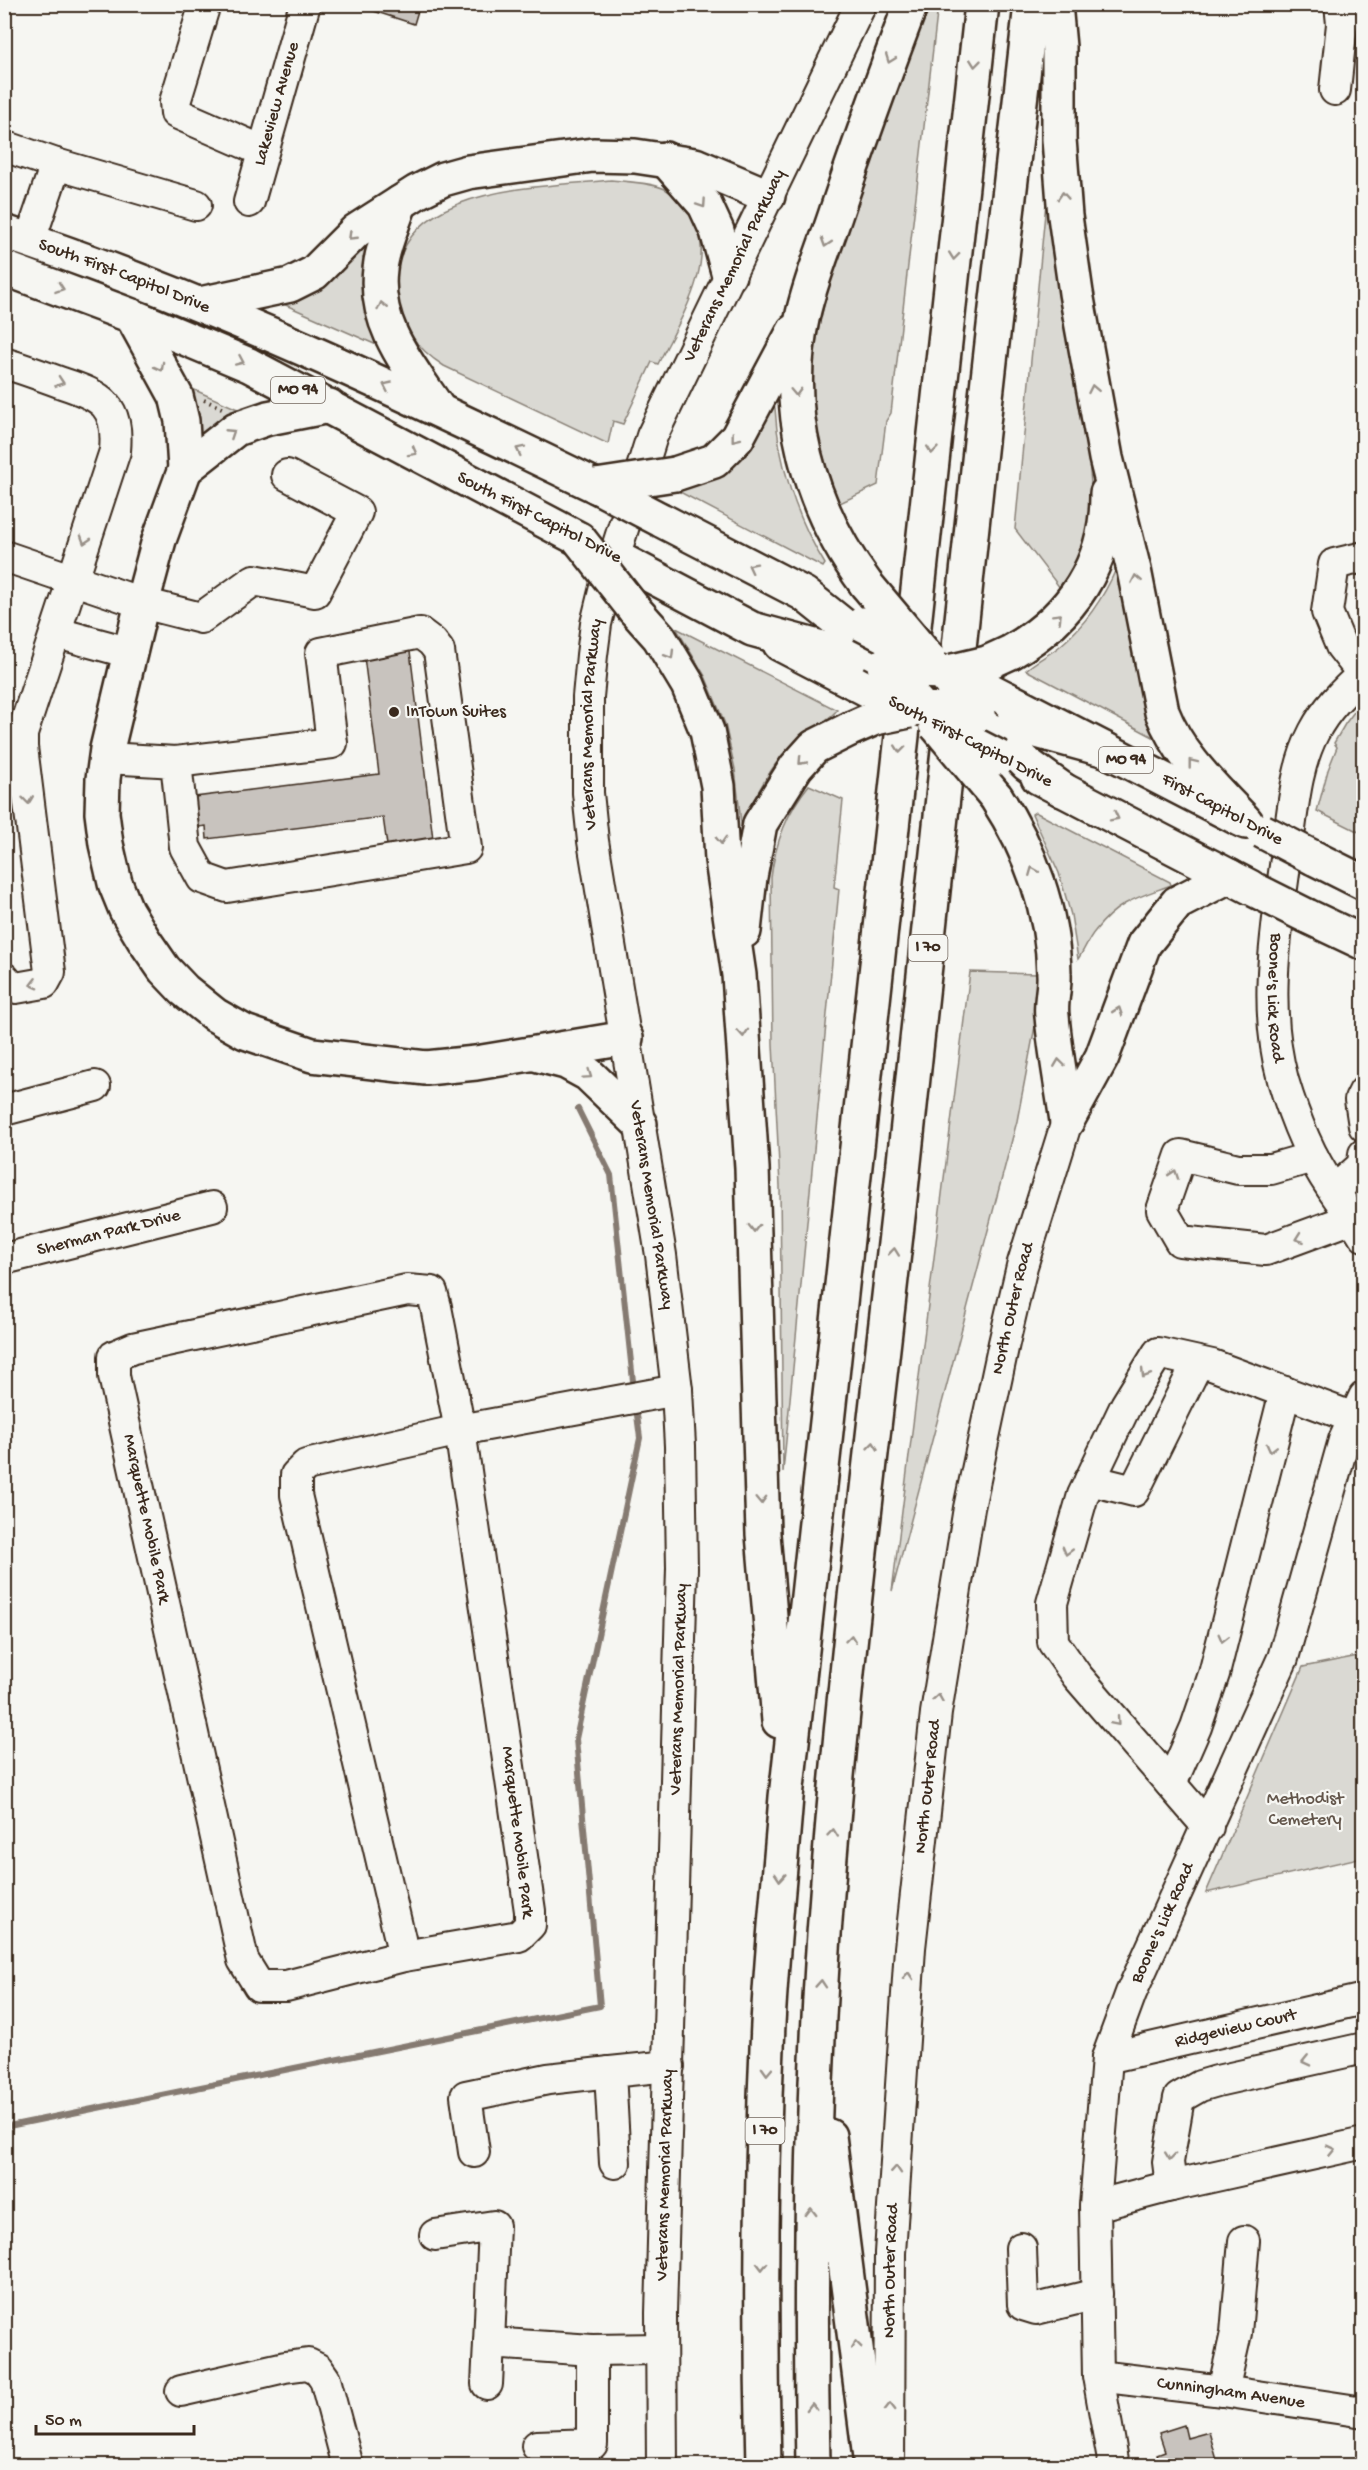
<svg xmlns="http://www.w3.org/2000/svg" width="1368" height="2470" font-family="'Gochi Hand',sans-serif">
<style>
.green{fill:#dad9d3;stroke:#8a8278;stroke-width:1.5}
.lines{fill:none;stroke-linecap:round;stroke-linejoin:round}
.stream{stroke:#857a71;stroke-width:6}
.building{fill:#c8c3be;stroke:#3b2a1e;stroke-width:1.5}
.minor-casing{stroke:#3b2a1e;stroke-width:34}
.major-casing{stroke:#3b2a1e;stroke-width:38}
.highway-casing{stroke:#3b2a1e;stroke-width:38}
.path{stroke:#3b2a1e;stroke-width:4;stroke-dasharray:1.5 4.5;stroke-linecap:butt}
.minor{stroke:#f6f6f2;stroke-width:30}
.major{stroke:#f6f6f2;stroke-width:33}
.highway{stroke:#f6f6f2;stroke-width:33}
.major-bridge-casing{stroke:#3b2a1e;stroke-width:38;stroke-linecap:butt}
.highway-bridge-casing{stroke:#3b2a1e;stroke-width:38;stroke-linecap:butt}
.major-bridge{stroke:#f6f6f2;stroke-width:33}
.highway-bridge{stroke:#f6f6f2;stroke-width:33}
.oneway{stroke:#989088}
.poi-dot{fill:#3b2a1e;stroke:#f6f6f2;stroke-width:2}
.labels{text-anchor:middle;dominant-baseline:central;stroke-width:4.5;stroke-linejoin:round;paint-order:stroke}
.shield{fill:#f6f6f2;stroke:#73675e;stroke-width:1.5}
.shield-label{font-size:16px;font-weight:bold;fill:#3b2a1e}
.street-label{font-size:18px;fill:#3b2a1e;stroke:#f6f6f2}
.poi-label{font-size:18px;fill:#3b2a1e;stroke:#f6f6f2;text-anchor:start}
.park-label{font-size:18px;fill:#63564b;stroke:#f6f6f2}
</style>
<rect width="100%" height="100%" fill="#f6f6f2"/>
<filter id="ink" filterUnits="userSpaceOnUse"><feTurbulence type="fractalNoise" baseFrequency=".0167" numOctaves="2"/><feDisplacementMap in="SourceGraphic" scale="12" xChannelSelector="R" yChannelSelector="G"/><feConvolveMatrix kernelMatrix="1 2 1 2 8 2 1 2 1" color-interpolation-filters="sRGB"/></filter>
<g filter="url(#ink)">
<g class="green">
<path d="M924 5H938L891 413 886 421 878 485 838 504C825 464 812 423 813 380 814 317 838 258 858 199 880 134 902 69 924 5Z"/>
<path d="M611 180C628 182 649 182 665 189 676 195 685 204 691 214 721 259 678 323 658 364L652 362 623 424 613 421 608 444 444 366C417 349 398 324 396 292 390 184 538 188 611 180Z"/>
<path d="M1047 192 1088 450 1092 494 1090 522 1082 552 1060 588 1015 529Z"/>
<path d="M384 219 379 346 281 303Z"/>
<path d="M188 387 242 411 197 450Z"/>
<path d="M772 407 775 408C778 462 796 517 825 564L823 567 676 490 751 446 759 434Z"/>
<path d="M1117 567 1157 739 1026 670C1036 661 1049 655 1060 646 1085 625 1104 597 1117 567Z"/>
<path d="M676 628 837 710C830 720 807 731 796 741 770 765 758 793 741 823L735 769 725 724 705 676Z"/>
<path d="M1363 700V834L1317 811 1328 770 1337 747 1334 743 1345 724Z"/>
<path d="M809 785 843 800 834 887 839 889 783 1472 780 1186 773 1044 771 878C775 843 787 812 809 785Z"/>
<path d="M1035 812 1170 882 1171 885C1139 897 1118 901 1095 931 1088 939 1084 951 1078 959L1071 915 1059 873 1032 814Z"/>
<path d="M970 972 1038 974 1037 1016 1017 1121 892 1591Z"/>
<path d="M1363 1655V1857L1206 1893 1303 1667Z"/>
</g>
<g class="lines">
<g class="stream">
<path d="M578 1109 611 1175 633 1381"/>
<path d="M4 2127 600 2006 576 1739 640 1438 637 1415"/>
</g>
</g>
<g class="building">
<path d="M352 4H420L414 24Z"/>
<path d="M409 643 433 839 387 845 383 817 207 839 206 826 199 827 195 797 379 774 363 649Z"/>
<path d="M1184 2425 1187 2438 1209 2432 1217 2460 1200 2466H1161L1157 2454 1165 2451 1159 2433Z"/>
</g>
<g class="lines">
<defs>
<g id="minor">
<path d="M205 4 175 102 176 113 263 151"/>
<path d="M1335 90 1342 24 1340 4"/>
<path d="M4 146 56 164 30 240"/>
<path d="M56 164 196 205"/>
<path id="s1" d="M249 202 305 4"/>
<path d="M4 363C24 369 43 376 62 383 102 396 119 405 115 451L22 734V747L50 972 44 983 16 988 12 987 4 978"/>
<path d="M4 556 142 603 201 618 254 580 315 592 357 512 287 475"/>
<path d="M57 633 131 653"/>
<path id="s2" d="M1364 673C1344 691 1326 709 1314 732 1295 768 1293 811 1287 851 1277 927 1262 1004 1283 1080 1294 1117 1309 1155 1331 1187 1342 1204 1354 1219 1364 1236"/>
<path d="M1363 674 1341 646 1327 612 1334 564 1364 557"/>
<path d="M106 758 176 762 332 743 321 653 420 633 432 642 439 651 466 848 227 887 202 878 185 847 176 762"/>
<path d="M1364 1092 1360 1100 1364 1126"/>
<path d="M4 1110 95 1086"/>
<path d="M1313 1157 1271 1169H1238L1181 1155 1162 1210 1180 1241 1266 1250 1353 1218"/>
<path d="M1334 1191 1363 1165 1364 1154"/>
<path id="s3" d="M4 1259 212 1207"/>
<path d="M407 1290 432 1292 436 1307 460 1430 530 1911V1925L519 1936 404 1956 286 1986H259L243 1960 114 1376V1356L133 1348Z"/>
<path d="M1090 1480 1134 1491 1198 1362"/>
<path d="M1171 1784 1196 1727 1214 1674 1285 1392"/>
<path d="M1208 1827 1077 1676 1053 1642 1052 1603 1083 1495 1126 1405 1158 1353 1212 1365 1354 1418"/>
<path d="M404 1956 296 1495V1475L306 1465 460 1430 677 1390"/>
<path d="M1364 2048 1217 2081 1200 2086 1179 2098 1168 2162 1171 2186 1364 2143"/>
<path id="s4" d="M1107 2058 1364 1999"/>
<path d="M474 2152 466 2096 548 2079 610 2072"/>
<path d="M615 2163 610 2072 669 2066"/>
<path d="M1095 2206 1171 2186"/>
<path d="M435 2235 494 2226 489 2343"/>
<path d="M1021 2248 1023 2305 1036 2309 1097 2294"/>
<path id="s5" d="M1098 2376 1223 2391 1364 2412"/>
<path d="M487 2384 489 2343 592 2350 661 2349"/>
<path d="M181 2391 285 2367 308 2364 318 2369 325 2379 348 2466"/>
<path d="M1223 2391 1236 2333 1244 2241"/>
<path d="M537 2446 592 2444V2350"/>
<path id="s6" d="M662 2466 661 2313 682 1568 680 1446 677 1390 661 1255 593 841 588 793V697L592 655 596 624 606 583 652 436 861 4"/>
<path id="s7" d="M889 2466 890 2253 910 1948 936 1713 969 1508 1004 1343 1022 1266 1067 1121"/>
<path id="s8" d="M1114 2466 1098 2376 1095 2206 1107 2058 1131 1993 1283 1658 1344 1440 1364 1397"/>
</g>
<g id="major">
<path d="M780 644 855 683"/>
<path d="M1007 699 1242 820"/>
<path d="M1038 777 1250 887"/>
<path d="M1314 858 1364 883"/>
<path d="M1307 916 1364 943"/>
</g>
<g id="highway">
<path d="M1055 4 1059 47V139L1065 216 1076 293 1106 458 1134 570 1162 712C1179 756 1214 788 1246 822"/>
<path d="M665 159 705 205 717 231 729 275"/>
<path d="M400 203C393 225 382 247 380 269 373 325 410 367 439 410"/>
<path id="s9" d="M4 232C209 300 403 392 596 486"/>
<path d="M4 268 132 316 249 365 579 539"/>
<path d="M200 304 290 285 314 273 356 231 417 192 443 179 468 172 593 155 635 156 695 165 768 196"/>
<path d="M132 316 176 396 182 421 185 469 159 540 142 603 107 749 103 779 102 813 106 844 115 883 126 910 144 940 164 969 184 990 215 1015 245 1032 312 1055 426 1068 476 1063 626 1038"/>
<path d="M185 469 236 429 268 418 329 406"/>
<path d="M675 474 714 461 737 438 794 331"/>
<path d="M661 520 804 594 859 638 878 658"/>
<path d="M621 560 752 629 884 665"/>
<path d="M866 584C809 507 781 410 803 314 811 279 826 244 837 210 860 141 885 73 911 4"/>
<path d="M634 609 659 637 688 685 707 731 718 786 722 860 739 975 752 1168 763 1534 779 1721"/>
<path d="M1011 652C1072 617 1108 563 1107 493"/>
<path d="M978 715 1106 750"/>
<path d="M984 721 1027 764 1063 790"/>
<path d="M996 797C1030 849 1053 911 1054 974 1055 988 1050 1002 1052 1016 1055 1051 1062 1086 1067 1121"/>
<path d="M744 931 750 877 760 824 796 767 814 747 850 729"/>
<path d="M539 1055 566 1062 588 1074 640 1124"/>
<path d="M1067 1121 1102 1057 1144 944 1177 903 1229 876"/>
<path d="M829 2136 871 2466"/>
<path d="M764 2466C760 2319 761 2171 768 2024 772 1948 780 1873 786 1797L982 4"/>
<path d="M813 2466C809 2275 812 2085 827 1894 845 1659 875 1425 901 1190 927 960 951 729 975 498 992 334 1013 169 1031 4"/>
</g>
</defs>
<use href="#minor" class="minor-casing"/>
<use href="#major" class="major-casing"/>
<use href="#highway" class="highway-casing"/>
<path class="path" d="M204 400 222 408"/>
<use href="#minor" class="minor"/>
<use href="#major" class="major"/>
<use href="#highway" class="highway"/>
<defs>
<g id="major-bridge">
<path d="M862 624 929 659"/>
<path d="M953 671 1007 699"/>
<path d="M855 683 909 711"/>
<path d="M936 725 1000 758"/>
<path d="M1262 831 1314 858"/>
<path d="M1255 890 1307 916"/>
</g>
<g id="highway-bridge">
<path d="M596 486 675 474"/>
<path d="M596 486 661 520"/>
<path d="M579 539 634 609"/>
<path d="M866 584 929 659"/>
<path d="M884 665 923 709 942 710 978 715"/>
<path d="M884 665 918 671 941 672 978 715"/>
<path d="M953 671 987 663 1011 652"/>
<path d="M936 725 996 797"/>
<path d="M850 729 875 718 909 711"/>
</g>
</defs>
<use href="#major-bridge" class="major-bridge-casing"/>
<use href="#highway-bridge" class="highway-bridge-casing"/>
<use href="#major-bridge" class="major-bridge"/>
<use href="#highway-bridge" class="highway-bridge"/>
</g>
<defs><path id="oneway-chevron" d="M-2-3.5L2.5 0L-2 3.5" fill="none" stroke-width="1.6" stroke-linecap="round" stroke-linejoin="round" transform="scale(1.5)"/></defs>
<g class="oneway">
<use href="#oneway-chevron" transform="translate(890 59) rotate(111)"/>
<use href="#oneway-chevron" transform="translate(975 63) rotate(96)"/>
<use href="#oneway-chevron" transform="translate(1063 196) rotate(-94)"/>
<use href="#oneway-chevron" transform="translate(702 204) rotate(56)"/>
<use href="#oneway-chevron" transform="translate(352 236) rotate(136)"/>
<use href="#oneway-chevron" transform="translate(826 243) rotate(108)"/>
<use href="#oneway-chevron" transform="translate(954 256) rotate(96)"/>
<use href="#oneway-chevron" transform="translate(60 288) rotate(19)"/>
<use href="#oneway-chevron" transform="translate(382 306) rotate(-103)"/>
<use href="#oneway-chevron" transform="translate(240 361) rotate(24)"/>
<use href="#oneway-chevron" transform="translate(160 367) rotate(61)"/>
<use href="#oneway-chevron" transform="translate(60 382) rotate(19)"/>
<use href="#oneway-chevron" transform="translate(387 386) rotate(-155)"/>
<use href="#oneway-chevron" transform="translate(1093 389) rotate(-101)"/>
<use href="#oneway-chevron" transform="translate(796 392) rotate(88)"/>
<use href="#oneway-chevron" transform="translate(231 433) rotate(-33)"/>
<use href="#oneway-chevron" transform="translate(735 438) rotate(128)"/>
<use href="#oneway-chevron" transform="translate(520 450) rotate(-154)"/>
<use href="#oneway-chevron" transform="translate(932 450) rotate(96)"/>
<use href="#oneway-chevron" transform="translate(413 452) rotate(29)"/>
<use href="#oneway-chevron" transform="translate(85 540) rotate(108)"/>
<use href="#oneway-chevron" transform="translate(752 567) rotate(-153)"/>
<use href="#oneway-chevron" transform="translate(1136 579) rotate(-101)"/>
<use href="#oneway-chevron" transform="translate(1058 617) rotate(-45)"/>
<use href="#oneway-chevron" transform="translate(670 655) rotate(59)"/>
<use href="#oneway-chevron" transform="translate(900 749) rotate(96)"/>
<use href="#oneway-chevron" transform="translate(802 761) rotate(133)"/>
<use href="#oneway-chevron" transform="translate(1192 763) rotate(-128)"/>
<use href="#oneway-chevron" transform="translate(28 800) rotate(83)"/>
<use href="#oneway-chevron" transform="translate(1115 817) rotate(27)"/>
<use href="#oneway-chevron" transform="translate(721 840) rotate(87)"/>
<use href="#oneway-chevron" transform="translate(1033 871) rotate(-112)"/>
<use href="#oneway-chevron" transform="translate(34 984) rotate(166)"/>
<use href="#oneway-chevron" transform="translate(1118 1011) rotate(-71)"/>
<use href="#oneway-chevron" transform="translate(743 1033) rotate(86)"/>
<use href="#oneway-chevron" transform="translate(1059 1063) rotate(-98)"/>
<use href="#oneway-chevron" transform="translate(588 1075) rotate(35)"/>
<use href="#oneway-chevron" transform="translate(1174 1174) rotate(-71)"/>
<use href="#oneway-chevron" transform="translate(754 1228) rotate(89)"/>
<use href="#oneway-chevron" transform="translate(1299 1238) rotate(160)"/>
<use href="#oneway-chevron" transform="translate(894 1252) rotate(-84)"/>
<use href="#oneway-chevron" transform="translate(1145 1374) rotate(121)"/>
<use href="#oneway-chevron" transform="translate(873 1446) rotate(-84)"/>
<use href="#oneway-chevron" transform="translate(1271 1448) rotate(104)"/>
<use href="#oneway-chevron" transform="translate(761 1500) rotate(88)"/>
<use href="#oneway-chevron" transform="translate(1067 1551) rotate(106)"/>
<use href="#oneway-chevron" transform="translate(1223 1638) rotate(104)"/>
<use href="#oneway-chevron" transform="translate(851 1639) rotate(-84)"/>
<use href="#oneway-chevron" transform="translate(938 1698) rotate(-81)"/>
<use href="#oneway-chevron" transform="translate(1116 1722) rotate(49)"/>
<use href="#oneway-chevron" transform="translate(833 1833) rotate(-84)"/>
<use href="#oneway-chevron" transform="translate(780 1877) rotate(94)"/>
<use href="#oneway-chevron" transform="translate(908 1976) rotate(-86)"/>
<use href="#oneway-chevron" transform="translate(821 1984) rotate(-86)"/>
<use href="#oneway-chevron" transform="translate(1306 2061) rotate(167)"/>
<use href="#oneway-chevron" transform="translate(767 2071) rotate(92)"/>
<use href="#oneway-chevron" transform="translate(1331 2150) rotate(-13)"/>
<use href="#oneway-chevron" transform="translate(1170 2156) rotate(96)"/>
<use href="#oneway-chevron" transform="translate(896 2170) rotate(-86)"/>
<use href="#oneway-chevron" transform="translate(811 2212) rotate(-90)"/>
<use href="#oneway-chevron" transform="translate(762 2266) rotate(91)"/>
<use href="#oneway-chevron" transform="translate(856 2345) rotate(-97)"/>
<use href="#oneway-chevron" transform="translate(812 2407) rotate(-91)"/>
<use href="#oneway-chevron" transform="translate(890 2407) rotate(-90)"/>
</g>
</g>
<circle class="poi-dot" cx="394" cy="712" r="6"/>
<g class="labels">
<g class="shield">
<rect x="271" y="377" width="54" height="26" rx="4.5"/>
<rect x="1099" y="747" width="54" height="26" rx="4.5"/>
<rect x="908.5" y="935" width="39" height="26" rx="4.5"/>
<rect x="745.5" y="2118" width="39" height="26" rx="4.5"/>
</g>
<g class="shield-label">
<text x="298" y="390">MO 94</text>
<text x="1126" y="760">MO 94</text>
<text x="928" y="948">I 70</text>
<text x="765" y="2131">I 70</text>
</g>
<g class="street-label">
<text stroke="none"><textPath href="#s1" startOffset="102">Lakeview Avenue</textPath></text>
<text stroke="none"><textPath href="#s6" startOffset="2235">Veterans Memorial Parkway</textPath></text>
<text stroke="none"><textPath href="#s9" startOffset="128">South First Capitol Drive</textPath></text>
<text transform="translate(539 518) rotate(27)">South First Capitol Drive</text>
<text stroke="none"><textPath href="#s6" startOffset="1749">Veterans Memorial Parkway</textPath></text>
<text transform="translate(970 742) rotate(27)">South First Capitol Drive</text>
<text transform="translate(1222 810) rotate(28)">First Capitol Drive</text>
<text stroke="none"><textPath href="#s2" startOffset="348">Boone's Lick Road</textPath></text>
<text transform="translate(651 1205) rotate(81)">Veterans Memorial Parkway</text>
<text stroke="none"><textPath href="#s3" startOffset="108">Sherman Park Drive</textPath></text>
<text stroke="none"><textPath href="#s7" startOffset="1167">North Outer Road</textPath></text>
<text transform="translate(146 1519) rotate(78)">Marquette Mobile Park</text>
<text stroke="none"><textPath href="#s6" startOffset="777">Veterans Memorial Parkway</textPath></text>
<text stroke="none"><textPath href="#s7" startOffset="681">North Outer Road</textPath></text>
<text transform="translate(517 1832) rotate(83)">Marquette Mobile Park</text>
<text stroke="none"><textPath href="#s8" startOffset="556">Boone's Lick Road</textPath></text>
<text stroke="none"><textPath href="#s4" startOffset="132">Ridgeview Court</textPath></text>
<text stroke="none"><textPath href="#s6" startOffset="291">Veterans Memorial Parkway</textPath></text>
<text stroke="none"><textPath href="#s7" startOffset="195">North Outer Road</textPath></text>
<text stroke="none"><textPath href="#s5" startOffset="134">Cunningham Avenue</textPath></text>
</g>
<g class="poi-label">
<text x="406" y="712">InTown Suites</text>
</g>
<g class="park-label">
<text x="1305" y="1799">Methodist<tspan x="1305" dy="21">Cemetery</tspan></text>
</g>
</g>
<rect width="1368" height="2470" fill="none" stroke="#f6f6f2" stroke-width="24"/>
<rect x="12" y="12" width="1344" height="2446" fill="none" stroke="#3b2a1e" stroke-width="2" filter="url(#ink)"/>
<path d="M36 2425v9h158v-9" fill="none" stroke="#3b2a1e" stroke-width="3"/>
<text x="45" y="2425" font-size="18" fill="#3b2a1e" stroke="#f6f6f2" stroke-width="4.5" paint-order="stroke">50 m</text>
</svg>
